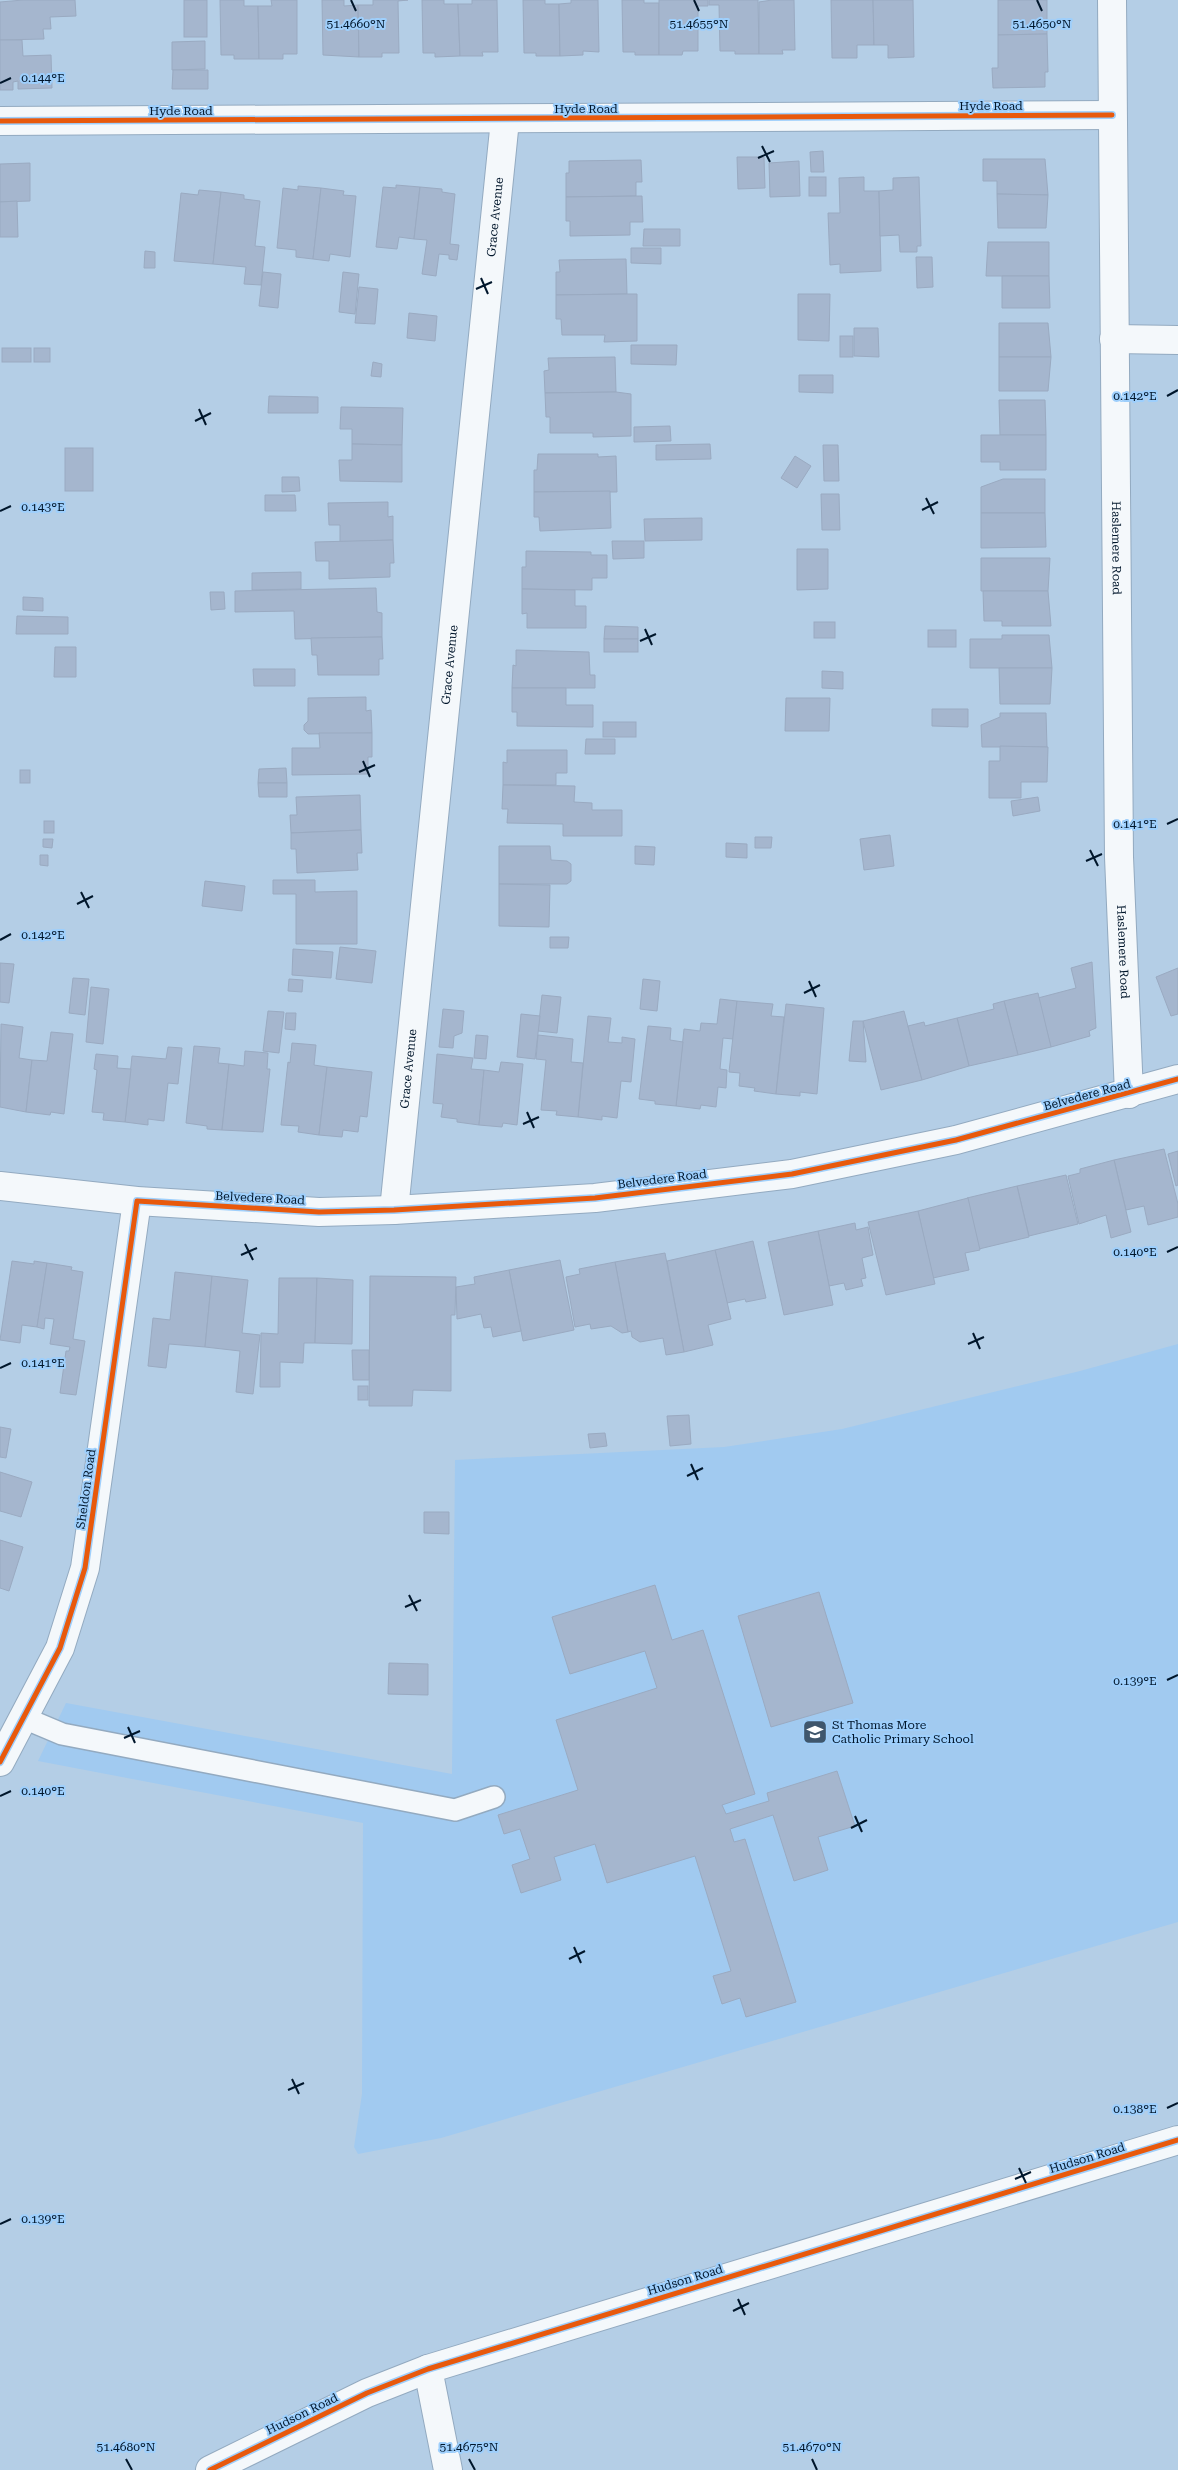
<svg xmlns="http://www.w3.org/2000/svg" width="1178" height="2470" font-family="'Roboto Serif',serif">
<style>
.built{fill:#a1caf0}
.building{fill:#a5b6ce;stroke:#9aaac1}
.lines{fill:none;stroke-linecap:round;stroke-linejoin:round}
.service-casing{stroke:#93aac0;stroke-width:24}
.minor-casing{stroke:#93aac0;stroke-width:30}
.tertiary-casing{stroke:#93aac0;stroke-width:30}
.service{stroke:#f4f8fb;stroke-width:21}
.minor{stroke:#f4f8fb;stroke-width:28}
.tertiary{stroke:#f4f8fb;stroke-width:28}
.cycleway-casing{stroke:#9ecffc;stroke-width:8}
.cycleway{stroke:#e8590c;stroke-width:5}
.ticks{fill:none;stroke:#00162b;stroke-width:2}
.labels{text-anchor:middle;dominant-baseline:central;stroke-width:4;stroke-linejoin:round;paint-order:stroke}
.street-label{font-size:12px;fill:#00162b;stroke:#9ecffc}
.poi-label{font-size:12px;fill:#00162b;stroke:#9ecffc;text-anchor:start}
.ticks-label{font-size:12px;text-anchor:middle;fill:#00162b;stroke:#9ecffc;stroke-width:4;stroke-linejoin:round;paint-order:stroke}
</style>
<rect width="100%" height="100%" fill="#b4cee6"/>
<path class="built" d="M1178 1344V1922L441 2138 358 2154 354 2147 362 2094 363 1823 38 1761 66 1703 452 1774 455 1460 724 1447 842 1429 1080 1371Z"/>
<g class="building">
<path d="M23 0H75L76 16 50 17 51 29H43L44 39 0 40V2Z"/>
<rect x="184" y="0" width="23" height="37"/>
<path d="M220 0H244V6H258L259 59H234V55H221Z"/>
<path d="M271 0H297V54H283V59H259L258 6H272Z"/>
<path d="M322 0H344V6L358 5 359 57 323 55Z"/>
<path d="M373 0H408L398 1 399 53H382V57H359L358 5H373Z"/>
<path d="M422 0H444V4H458L460 56 435 57V53H423Z"/>
<path d="M472 0H497L498 52H482L483 56H460L458 4H472Z"/>
<path d="M523 0H545V4H559L560 56H536V53H524Z"/>
<path d="M571 0H598L599 52 583 51V55L560 56 559 4 571 3Z"/>
<path d="M622 0H644V3H659V55H635V52H623Z"/>
<path d="M659 0H708V6H698V51H683L682 55H659Z"/>
<path d="M709 0H758L759 54H735V51H720L719 5H709Z"/>
<path d="M772 0H794L795 50H782L783 54H759V2Z"/>
<path d="M831 0H873L874 45H857V58H832Z"/>
<path d="M873 0H913L914 57 888 58V45H874Z"/>
<path d="M998 0H1047V34L998 35Z"/>
<path d="M1047 34 1048 72H1045V87L993 88 992 68H998V35Z"/>
<path d="M0 40H22L23 56 51 55 52 88 18 89V81L13 82V90H0Z"/>
<path d="M205 41V69L172 70V42Z"/>
<path d="M173 70H208V89H172Z"/>
<path d="M823 151 824 172H811L810 152Z"/>
<path d="M737 157H764L765 188 738 189Z"/>
<path d="M983 159H1045L1048 195 997 194V181H983Z"/>
<path d="M641 160 642 182H636V196L566 197V173H569V161Z"/>
<path d="M799 161 800 196 770 197 769 163Z"/>
<path d="M30 163V201L0 202V164Z"/>
<rect x="809" y="177" width="17" height="19"/>
<path d="M864 177V191H879L881 271 840 273V264L830 265 828 213H840L839 178Z"/>
<path d="M919 177 921 246H917V252H900L899 235 880 236 879 191 893 190V178Z"/>
<path d="M396 185 420 187 414 239 399 237 397 249 376 247 383 187 396 188Z"/>
<path d="M298 186 321 188 313 259 296 257V250L277 248 283 188 298 190Z"/>
<path d="M420 187 442 189V192L455 194 450 244 459 245 457 260 449 259V255L439 254 436 276 422 274 427 240 414 239Z"/>
<path d="M321 188 344 191 343 195 356 196 350 257 330 254 329 261 313 259Z"/>
<path d="M199 190 221 192 213 264 174 261 181 193 198 195Z"/>
<path d="M221 192 244 195V199L260 201 255 246 265 247 261 285 244 284 246 267 213 264Z"/>
<path d="M997 194 1048 195 1046 228H998Z"/>
<path d="M642 196 643 222H630V235L570 236V221H566V197Z"/>
<path d="M17 201 18 237H0V202Z"/>
<path d="M644 229H680V246H643Z"/>
<path d="M988 242H1049V276H986Z"/>
<path d="M631 248H661V264L631 263Z"/>
<path d="M145 251 155 252V268H144Z"/>
<path d="M916 257H932L933 287 917 288Z"/>
<path d="M626 259 627 294 556 295V272H560L559 260Z"/>
<path d="M263 272 281 274 278 308 259 306Z"/>
<path d="M343 272 359 274 355 314 339 312Z"/>
<path d="M1002 276H1049L1050 308H1002Z"/>
<path d="M359 287 378 289 375 324 355 323Z"/>
<path d="M627 294H637V341L604 342 605 335H562L561 319H556V295Z"/>
<path d="M798 294H830L829 341 798 340Z"/>
<path d="M409 313 437 316 435 341 407 338Z"/>
<path d="M999 323H1048L1051 357H999Z"/>
<path d="M854 328H878L879 357 854 356Z"/>
<rect x="840" y="336" width="13" height="21"/>
<path d="M631 345H677L676 365 631 364Z"/>
<rect x="2" y="348" width="29" height="14"/>
<rect x="34" y="348" width="16" height="14"/>
<path d="M615 357 616 392 545 393 544 371 549 370 548 358Z"/>
<path d="M999 357H1051L1048 391H999Z"/>
<path d="M373 362 382 364 381 377 371 376Z"/>
<path d="M799 375H833V393L799 392Z"/>
<path d="M616 392 631 394V436L593 437V433H550V417H546L545 393Z"/>
<path d="M269 396 318 397V413H268Z"/>
<path d="M999 400H1045L1046 435H1000Z"/>
<path d="M341 407 403 408 402 445 352 444V429H340Z"/>
<path d="M670 426 671 441 634 442V427Z"/>
<path d="M981 435H1046V470H1000V462H981Z"/>
<path d="M352 444 402 445V482L340 481 339 460H352Z"/>
<path d="M710 444 711 459 656 460V445Z"/>
<path d="M823 445H838L839 481H824Z"/>
<rect x="65" y="448" width="28" height="43"/>
<path d="M538 454H598V457L616 456 617 492H534V470H537Z"/>
<path d="M795 456 811 466 797 488 781 478Z"/>
<path d="M282 477H299L300 491 282 492Z"/>
<path d="M1003 479H1045V513H981V487Z"/>
<path d="M610 491 611 528 540 531 539 517H534V492Z"/>
<path d="M821 494H839L840 530H822Z"/>
<path d="M265 495H295L296 511H265Z"/>
<path d="M388 502V517L393 516V540L340 542V525H329L328 503Z"/>
<path d="M981 513H1045L1046 547 981 548Z"/>
<path d="M702 518V540L645 541 644 519Z"/>
<path d="M393 540 394 563H390V577L329 579V561H316L315 542Z"/>
<path d="M612 541H644V558L613 559Z"/>
<path d="M797 549H828V589L797 590Z"/>
<path d="M526 551 591 552V555H607V578H592V590L522 589V567H526Z"/>
<path d="M981 558H1050L1048 591H981Z"/>
<path d="M301 572V589L252 590V573Z"/>
<path d="M376 588 377 612 382 613V637L295 639 294 611 235 612V591Z"/>
<path d="M522 589 575 590V606H586V628H527V613L522 614Z"/>
<path d="M983 591H1048L1051 626H1002V621H984Z"/>
<path d="M210 592H224L225 609 211 610Z"/>
<path d="M23 597 43 598V611L23 610Z"/>
<path d="M17 616 68 617V634H16Z"/>
<rect x="814" y="622" width="21" height="16"/>
<path d="M605 626 638 627V639H604Z"/>
<rect x="928" y="630" width="28" height="17"/>
<path d="M1002 635H1049L1052 668H970V639H1002Z"/>
<path d="M382 637 383 659H379V675H318L317 655H312L311 638Z"/>
<rect x="604" y="639" width="34" height="13"/>
<path d="M55 647H76V677H54Z"/>
<path d="M516 650 589 652 590 675H595V688H512L513 665 516 666Z"/>
<path d="M999 668H1052L1050 704H1000Z"/>
<path d="M253 669H295V686H254Z"/>
<path d="M822 671 843 672V689L822 688Z"/>
<path d="M512 688H566V705H593V727L517 726V712H512Z"/>
<path d="M366 697V711L371 710 372 733 308 734 304 730V725L308 721V698Z"/>
<path d="M786 698H830L829 731H785Z"/>
<path d="M932 709H968V727L932 726Z"/>
<path d="M1000 713H1046L1047 747H982L981 725 1000 717Z"/>
<rect x="603" y="722" width="33" height="15"/>
<path d="M319 733H372V757H368V774L292 775V748H320Z"/>
<path d="M586 739H615V754H585Z"/>
<path d="M1000 746 1048 747 1047 782H1021V798H989V761H1000Z"/>
<path d="M507 750H567V773H556V785H503V762L507 763Z"/>
<path d="M286 768 287 783H258L259 769Z"/>
<rect x="20" y="770" width="10" height="13"/>
<path d="M258 783H287V797H259Z"/>
<path d="M503 785 575 786 574 802 592 803V810H622V836H563V824L507 823 508 809H502Z"/>
<path d="M360 795 361 830 291 833 290 815H297L296 797Z"/>
<path d="M1038 797 1040 811 1013 816 1011 801Z"/>
<rect x="44" y="821" width="10" height="12"/>
<path d="M361 830 362 853H357L358 870 297 873 296 849H291V833Z"/>
<path d="M890 835 894 866 864 870 860 839Z"/>
<path d="M755 837H772L771 848H755Z"/>
<path d="M43 839H53L52 848 43 847Z"/>
<path d="M726 843 747 844V858L726 857Z"/>
<path d="M499 846H550L551 860 567 861 571 864V881L567 884H499Z"/>
<path d="M635 846 655 847 654 865 635 864Z"/>
<path d="M40 855H48V866L40 865Z"/>
<path d="M273 880H315V892L357 891V944H296V894H273Z"/>
<path d="M205 881 245 886 242 911 202 906Z"/>
<path d="M499 884 550 885 549 927 499 926Z"/>
<path d="M550 937H569L568 948H550Z"/>
<path d="M340 947 376 951 372 983 336 979Z"/>
<path d="M293 949 333 952 331 978 292 975Z"/>
<path d="M1092 962 1096 1028 1089 1031 1090 1036 1051 1047 1038 998 1076 988 1071 968Z"/>
<path d="M0 963 14 964 9 1003 0 1002Z"/>
<path d="M1178 968V1014L1171 1016 1156 977Z"/>
<path d="M73 978 89 979 85 1015 69 1013Z"/>
<path d="M289 979 303 980 302 992 288 991Z"/>
<path d="M643 979 660 981 657 1011 640 1009Z"/>
<path d="M91 987 109 989 103 1044 86 1042Z"/>
<path d="M1038 993 1051 1047 1018 1055 1004 1001Z"/>
<path d="M542 995 561 997 557 1033 538 1031Z"/>
<path d="M720 999 737 1001 733 1039 723 1038 720 1069 727 1070 726 1088 718 1087 716 1107 701 1105 700 1109 676 1106 684 1029 700 1031 701 1023 717 1024Z"/>
<path d="M737 1001 773 1004 771 1016 784 1017 776 1094 754 1091 755 1088 739 1086 740 1073 729 1072Z"/>
<path d="M1004 1001 1018 1055 969 1066 957 1018 994 1009 993 1004Z"/>
<path d="M786 1004 824 1008 817 1094 800 1092V1096L776 1094Z"/>
<path d="M443 1009 464 1011 462 1033 454 1036 453 1048 439 1047Z"/>
<path d="M268 1011 284 1012 279 1053 263 1051Z"/>
<path d="M904 1011 922 1080 881 1090 863 1021Z"/>
<path d="M286 1013H296L295 1030 285 1029Z"/>
<path d="M521 1014 540 1016 535 1059 517 1057Z"/>
<path d="M588 1016 611 1018 608 1042 622 1043V1037L635 1039 631 1082 621 1081 617 1118 602 1116V1120L578 1117Z"/>
<path d="M957 1018 969 1066 922 1080 908 1026 924 1022 925 1026Z"/>
<path d="M853 1021H863L866 1062 849 1061Z"/>
<path d="M1 1024 23 1027 19 1058 32 1060 26 1112 0 1107Z"/>
<path d="M648 1026 671 1028 670 1040 683 1042 676 1106 655 1104V1101L639 1099Z"/>
<path d="M51 1032 73 1034 64 1114 51 1112 50 1115 26 1112 32 1060 47 1061Z"/>
<path d="M476 1035 488 1036 486 1059 474 1058Z"/>
<path d="M538 1035 573 1039 571 1062 583 1063 578 1117 556 1115 557 1111 541 1110 546 1060 536 1059Z"/>
<path d="M292 1043 316 1045 314 1065 327 1067 319 1135 298 1132 299 1126 281 1125 288 1062 290 1063Z"/>
<path d="M194 1046 220 1048 218 1063 229 1064 222 1130 207 1129V1126L186 1123Z"/>
<path d="M168 1047 182 1048 178 1084 168 1083 164 1121 148 1119V1125L125 1122 132 1056 166 1059Z"/>
<path d="M245 1051 268 1053 267 1069H270L263 1132 222 1130 229 1064 244 1066Z"/>
<path d="M96 1054 118 1056 117 1068 131 1069 125 1122 103 1120 104 1113 92 1112 97 1070 94 1069Z"/>
<path d="M437 1054 473 1058 471 1069 484 1070 479 1125 457 1122V1119L441 1117 443 1104 433 1103Z"/>
<path d="M501 1062 523 1064 517 1125 503 1123 502 1127 479 1125 484 1070 499 1072Z"/>
<path d="M327 1067 372 1072 367 1117 360 1116 358 1132 343 1130 342 1137 319 1135Z"/>
<path d="M1164 1149 1178 1204V1217L1148 1225 1144 1206 1126 1210 1114 1160Z"/>
<path d="M1178 1151V1185L1176 1186 1168 1154Z"/>
<path d="M1114 1160 1131 1232 1111 1238 1106 1215 1079 1224 1068 1176 1080 1173V1169Z"/>
<path d="M1066 1175 1078 1224 1029 1236 1017 1186Z"/>
<path d="M1017 1186 1029 1237 979 1249 967 1198Z"/>
<path d="M968 1198 980 1250 965 1253 969 1270 933 1278 918 1211Z"/>
<path d="M918 1211 935 1284 886 1295 868 1222Z"/>
<path d="M855 1223 856 1230 868 1227 873 1255 862 1258 866 1278 861 1279 863 1286 846 1290 844 1283 829 1286 818 1231Z"/>
<path d="M818 1231 833 1305 784 1315 768 1242Z"/>
<path d="M753 1241 766 1298 746 1302 745 1299 727 1303 715 1250Z"/>
<path d="M715 1250 731 1319 708 1325 713 1345 684 1352 667 1261Z"/>
<path d="M665 1253 684 1352 666 1355 663 1338 640 1342 632 1337 631 1331 628 1332 615 1262Z"/>
<path d="M560 1260 574 1330 523 1341 509 1270Z"/>
<path d="M12 1261 34 1264V1261L47 1263 37 1327 22 1325 20 1343 0 1340Z"/>
<path d="M615 1262 628 1332 622 1333 611 1326 591 1329 590 1324 575 1327 566 1277 580 1274 579 1269Z"/>
<path d="M47 1263 72 1267 71 1270 83 1272 73 1339 85 1341 76 1395 60 1393 66 1351H69L70 1347 50 1344 54 1319 45 1318 44 1329 37 1327Z"/>
<path d="M509 1270 521 1331 493 1337 491 1327 484 1328 481 1314 457 1319 456 1287 475 1284 474 1277Z"/>
<path d="M175 1272 212 1276 205 1347 169 1344 166 1368 148 1366 153 1318 170 1320Z"/>
<path d="M212 1276 248 1280 242 1333 260 1335 253 1394 236 1392 240 1351 205 1347Z"/>
<path d="M370 1276 456 1277 455 1315H451V1391L413 1390 412 1406H369Z"/>
<path d="M279 1278H317L315 1343H304L303 1363 280 1362V1387H260L261 1333 278 1334Z"/>
<path d="M317 1278 353 1280 352 1344 315 1343Z"/>
<path d="M352 1350H369V1380H353Z"/>
<rect x="358" y="1386" width="10" height="14"/>
<path d="M689 1415 691 1444 670 1446 667 1416Z"/>
<path d="M0 1427 11 1429 6 1458 0 1457Z"/>
<path d="M605 1433 607 1446 590 1448 588 1434Z"/>
<path d="M0 1472 32 1482 21 1517 0 1511Z"/>
<path d="M424 1512H449V1534L424 1533Z"/>
<path d="M0 1540 23 1547 9 1591 0 1588Z"/>
<path d="M655 1585 672 1640 703 1630 755 1794 722 1805 726 1814 769 1801 767 1793 837 1771 855 1826 818 1837 828 1870 794 1881 773 1815 730 1829 734 1842 745 1839 796 2002 746 2017 740 1998 722 2004 713 1976 731 1971 695 1856 607 1883 595 1844 554 1857 561 1880 521 1893 512 1865 530 1859 520 1829 504 1834 498 1815 578 1790 556 1720 657 1688 645 1651 570 1674 552 1617Z"/>
<path d="M819 1592 853 1703 771 1727 738 1616Z"/>
<path d="M389 1663 428 1664V1695L388 1694Z"/>
</g>
<g class="lines">
<defs>
<path id="service" d="M24 1718 62 1734 455 1810 494 1797"/>
<g id="minor">
<path id="s1" d="M1112 0 1119 857 1129 1094"/>
<path d="M0 121 1112 115"/>
<path d="M1114 339 1178 340"/>
<path id="s2" d="M394 1210 505 120"/>
<path d="M0 1762 60 1648 85 1568 137 1201"/>
<path d="M428 2369 448 2470"/>
<path d="M210 2470 367 2393 428 2369 1178 2140"/>
</g>
<path id="tertiary" d="M0 1186 137 1201 319 1212 394 1210 595 1198 792 1174 956 1140 1178 1079"/>
</defs>
<use href="#service" class="service-casing"/>
<use href="#minor" class="minor-casing"/>
<use href="#tertiary" class="tertiary-casing"/>
<use href="#service" class="service"/>
<use href="#minor" class="minor"/>
<use href="#tertiary" class="tertiary"/>
<defs>
<g id="cycleway">
<path d="M0 121 1112 115"/>
<path d="M0 1762 60 1648 85 1568 137 1201 319 1212 394 1210 595 1198 792 1174 956 1140 1178 1079"/>
<path d="M210 2470 367 2393 428 2369 1178 2140"/>
</g>
</defs>
<use href="#cycleway" class="cycleway-casing"/>
<use href="#cycleway" class="cycleway"/>
</g>
<path class="ticks" d="M351 0 356 11M694 0 699 11M1037 0 1042 11M0 83 11 78M762 146 770 162M758 158 774 151M481 278 488 294M476 289 492 282M1167 396 1178 390M199 409 206 425M195 421 211 413M926 498 934 514M922 510 938 502M0 511 11 506M645 629 652 645M640 641 656 634M363 761 370 777M359 772 375 765M1167 824 1178 819M1090 850 1098 866M1086 861 1102 854M81 892 89 908M77 904 93 896M0 940 11 934M809 981 816 997M804 993 820 985M527 1112 534 1128M523 1124 539 1117M245 1244 253 1260M1167 1252 1178 1247M241 1255 257 1248M973 1333 980 1349M968 1344 984 1337M0 1368 11 1363M691 1464 698 1480M687 1476 703 1468M409 1595 417 1611M405 1607 421 1600M1167 1680 1178 1675M128 1727 135 1743M124 1738 140 1731M0 1796 11 1791M855 1816 862 1832M851 1828 867 1820M574 1947 581 1963M569 1959 585 1951M292 2079 299 2094M288 2090 304 2083M1167 2108 1178 2103M1019 2168 1026 2183M1015 2179 1031 2172M0 2224 11 2219M738 2299 745 2315M733 2311 749 2303M126 2459 132 2470M469 2459 475 2470M812 2459 817 2470"/>
<defs>
<symbol id="school-square" viewBox="-11 -11 22 22"><rect x="-9" y="-9" width="18" height="18" rx="4" fill="#3f566c" stroke="#9ecffc"/><path d="M0-5L7-2L0 1L-7-2ZM-4 1L0 2.5L4 1V4Q0 6-4 4Z" fill="#fff"/></symbol>
</defs>
<g fill-rule="evenodd">
<use href="#school-square" x="801" y="1718" width="28" height="28"/>
</g>
<g class="labels">
<g class="street-label">
<text x="991" y="106">Hyde Road</text>
<text x="586" y="109">Hyde Road</text>
<text x="181" y="111">Hyde Road</text>
<text stroke="none"><textPath href="#s2" startOffset="998">Grace Avenue</textPath></text>
<text stroke="none"><textPath href="#s1" startOffset="548">Haslemere Road</textPath></text>
<text stroke="none"><textPath href="#s2" startOffset="548">Grace Avenue</textPath></text>
<text stroke="none"><textPath href="#s1" startOffset="952">Haslemere Road</textPath></text>
<text stroke="none"><textPath href="#s2" startOffset="142">Grace Avenue</textPath></text>
<text transform="translate(1087 1095) rotate(-15)">Belvedere Road</text>
<text transform="translate(662 1179) rotate(-7)">Belvedere Road</text>
<text transform="translate(260 1198) rotate(3)">Belvedere Road</text>
<text transform="translate(86 1489) rotate(-82)">Sheldon Road</text>
<text transform="translate(1087 2158) rotate(-17)">Hudson Road</text>
<text transform="translate(685 2280) rotate(-17)">Hudson Road</text>
<text transform="translate(302 2414) rotate(-26)">Hudson Road</text>
</g>
<g class="poi-label">
<text x="832" y="1725">St Thomas More<tspan x="832" dy="14">Catholic Primary School</tspan></text>
</g>
</g>
<g class="ticks-label">
<text x="356" y="28">51.4660°N</text>
<text x="699" y="28">51.4655°N</text>
<text x="1042" y="28">51.4650°N</text>
<text x="43" y="82">0.144°E</text>
<text x="1135" y="400">0.142°E</text>
<text x="43" y="511">0.143°E</text>
<text x="1135" y="828">0.141°E</text>
<text x="43" y="939">0.142°E</text>
<text x="1135" y="1256">0.140°E</text>
<text x="43" y="1367">0.141°E</text>
<text x="1135" y="1685">0.139°E</text>
<text x="43" y="1795">0.140°E</text>
<text x="1135" y="2113">0.138°E</text>
<text x="43" y="2223">0.139°E</text>
<text x="126" y="2451">51.4680°N</text>
<text x="469" y="2451">51.4675°N</text>
<text x="812" y="2451">51.4670°N</text>
</g>
</svg>
